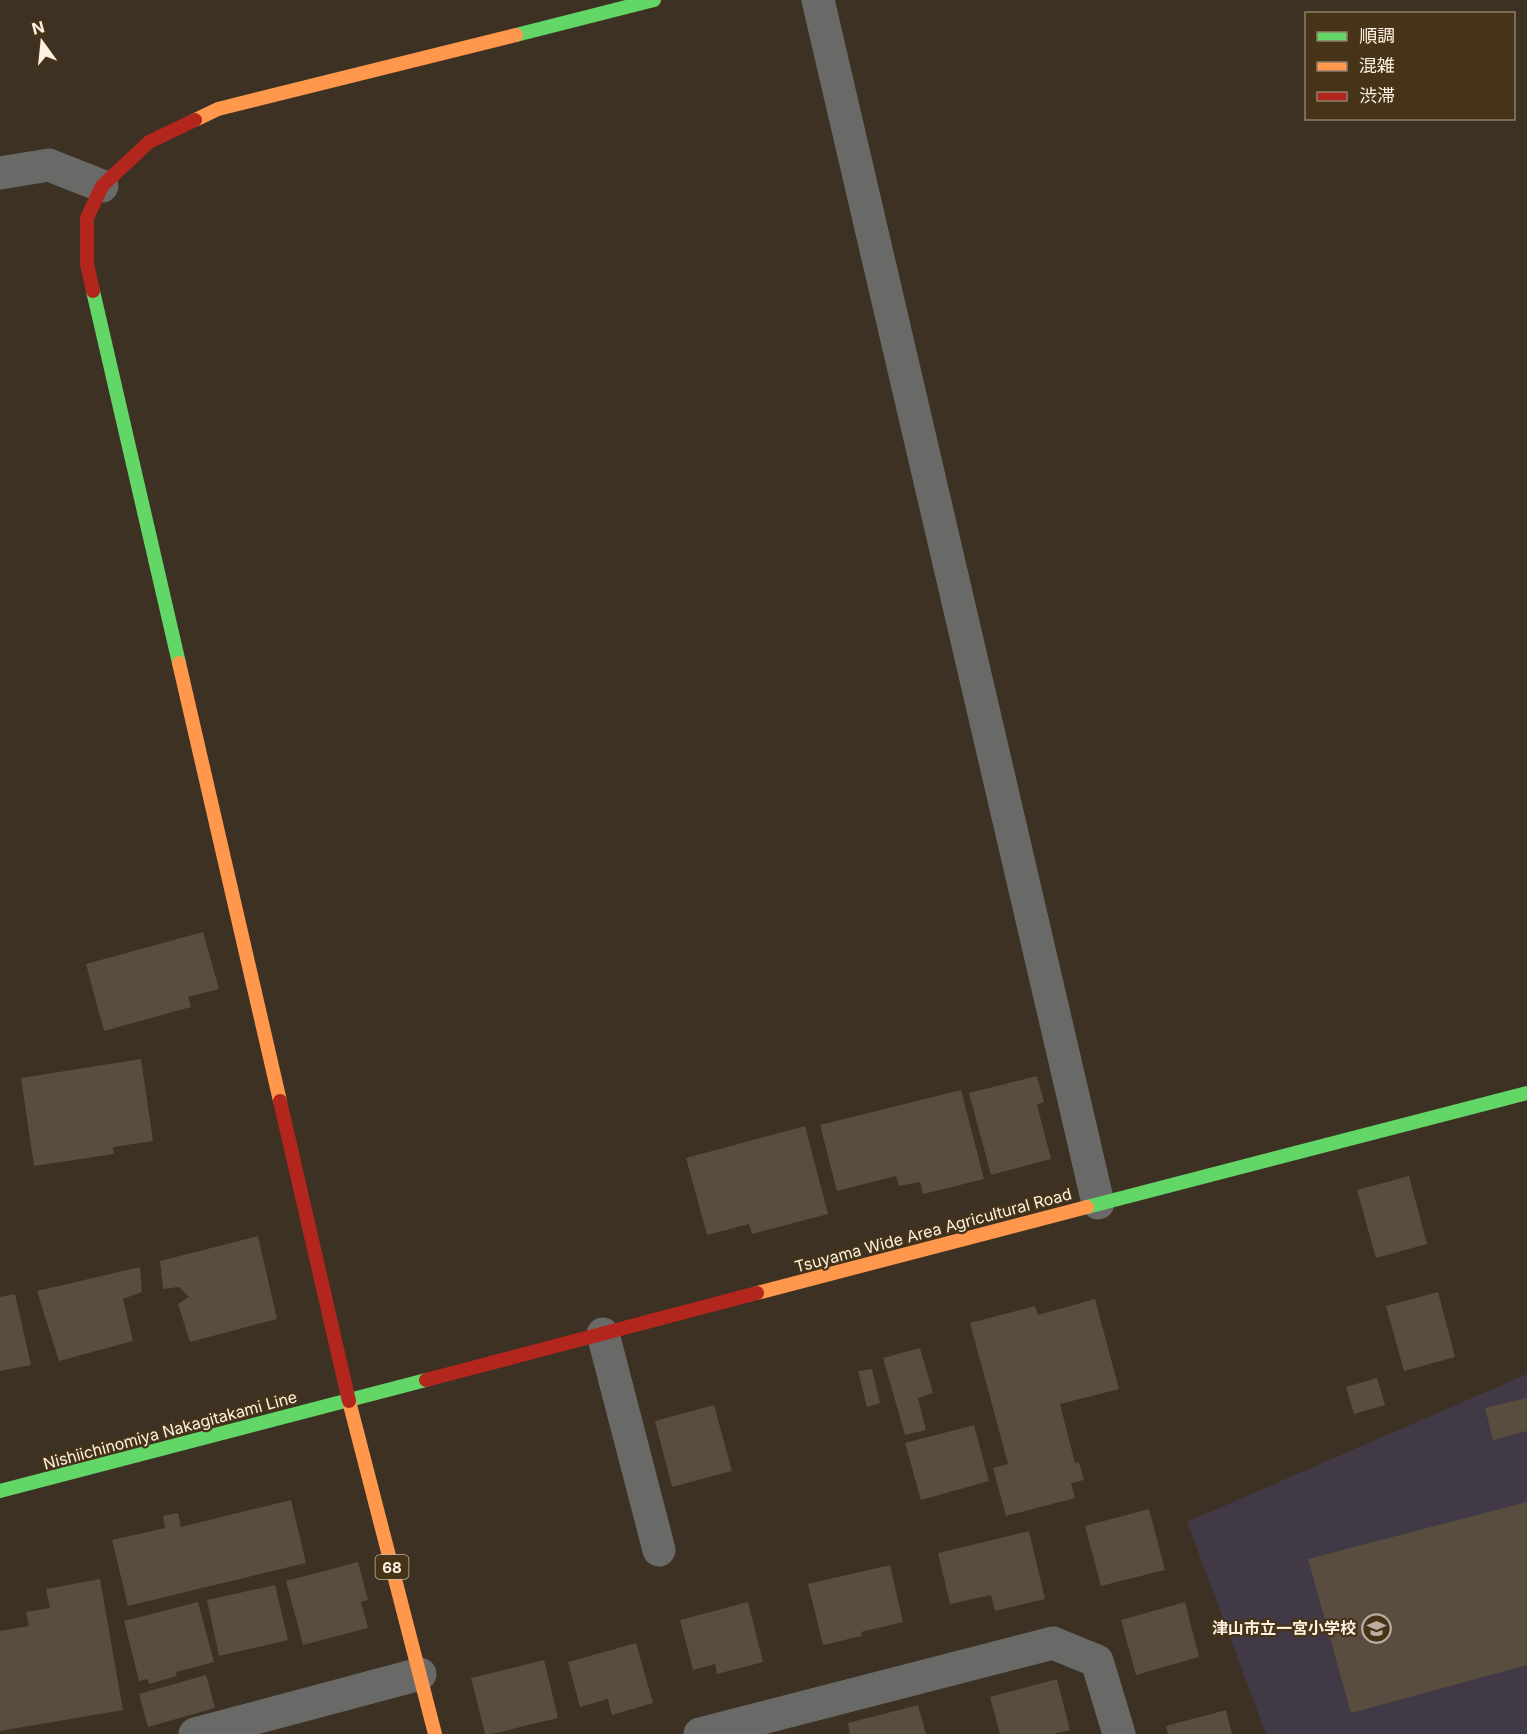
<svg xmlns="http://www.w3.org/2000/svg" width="1527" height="1734" font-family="Inter,'Noto Sans JP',sans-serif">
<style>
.education{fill:#413a46}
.building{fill:#584d3e}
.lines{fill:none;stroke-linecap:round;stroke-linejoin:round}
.street{stroke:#696a67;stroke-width:33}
.fast{stroke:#63d668;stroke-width:14}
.slow{stroke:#ff974d;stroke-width:14}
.jam{stroke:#b3261e;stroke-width:14}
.labels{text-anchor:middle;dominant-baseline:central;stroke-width:4.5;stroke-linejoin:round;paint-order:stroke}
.shield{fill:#463318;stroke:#c6b9a5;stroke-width:1.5}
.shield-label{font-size:15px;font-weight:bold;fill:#fdf2e2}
.street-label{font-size:16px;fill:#fdf2e2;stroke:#463318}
.poi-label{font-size:16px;font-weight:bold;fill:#fdf2e2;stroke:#463318;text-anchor:end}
</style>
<rect width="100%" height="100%" fill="#3c3122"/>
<path class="education" d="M1527 1374V1734H1266L1187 1522Z"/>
<g class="building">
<path d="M203 932 219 989 188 997 191 1007 104 1031 86 964Z"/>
<path d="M141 1059 153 1141 113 1147 114 1154 34 1166 21 1078Z"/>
<path d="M1037 1076 1044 1102 1037 1105 1051 1159 991 1175 969 1093Z"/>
<path d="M961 1090 984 1179 923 1194 920 1182 899 1186 896 1176 837 1191 820 1125Z"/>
<path d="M805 1126 828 1214 752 1234 749 1224 707 1235 686 1158Z"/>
<path d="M1409 1176 1427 1244 1376 1258 1357 1190Z"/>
<path d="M258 1236 277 1319 190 1342 178 1304 189 1297 179 1287 163 1289 160 1261Z"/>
<path d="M140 1267 142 1292 123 1299 133 1341 59 1361 37 1291Z"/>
<path d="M1438 1292 1455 1357 1404 1371 1386 1306Z"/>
<path d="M15 1294 31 1365 0 1371V1297Z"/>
<path d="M1095 1299 1119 1389 1060 1404 1075 1463 1079 1462 1084 1480 1071 1483 1075 1498 1006 1516 993 1468 1008 1464 970 1323 1035 1306 1038 1315Z"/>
<path d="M920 1348 933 1393 918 1398 926 1430 905 1435 883 1358Z"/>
<path d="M872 1369 880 1403 867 1407 858 1371Z"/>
<path d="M1377 1378 1385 1405 1354 1414 1346 1387Z"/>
<path d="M1527 1398V1431L1493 1440 1485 1408Z"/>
<path d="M714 1405 732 1471 672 1487 655 1421Z"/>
<path d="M974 1425 989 1481 921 1500 905 1443Z"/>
<path d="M291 1500 306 1563 128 1606 112 1540 165 1528 163 1516 178 1513 181 1527Z"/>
<path d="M1527 1502V1665L1351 1713 1308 1559Z"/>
<path d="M1149 1509 1165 1570 1101 1586 1085 1526Z"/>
<path d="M1029 1531 1045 1599 995 1611 991 1595 950 1604 938 1553Z"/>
<path d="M358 1562 368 1600 361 1602 368 1628 303 1645 286 1581Z"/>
<path d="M890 1565 903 1622 861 1632 862 1636 823 1645 808 1584Z"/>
<path d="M100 1579 123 1710 0 1731V1631L29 1626 26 1612 50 1608 46 1589Z"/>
<path d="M275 1585 288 1640 219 1656 207 1600Z"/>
<path d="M198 1602 214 1662 176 1672 177 1676 149 1684 148 1679 139 1681 124 1621Z"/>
<path d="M748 1602 763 1662 717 1674 715 1664 693 1670 680 1620Z"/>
<path d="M1185 1602 1199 1657 1136 1675 1121 1620Z"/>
<path d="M636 1643 653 1703 612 1715 608 1699 580 1707 568 1662Z"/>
<path d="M544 1660 558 1718 492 1734H485L471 1678Z"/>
<path d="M206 1675 215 1708 148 1727 139 1694Z"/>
<path d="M1057 1679 1070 1730 1054 1734H1000L990 1697Z"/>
<path d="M918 1705 926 1734H850L848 1723Z"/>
<path d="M1226 1710 1232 1734H1168L1166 1726Z"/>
</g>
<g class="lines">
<g class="street">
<path d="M818 0 1098 1203"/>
<path d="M0 173 49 165 102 186"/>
<path d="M603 1334 659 1550"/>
<path d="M195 1734 420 1674"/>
<path d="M700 1734 1053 1643 1097 1661 1119 1734"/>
</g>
<g class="fast">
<path d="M516 35 654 0"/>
<path d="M93 291 179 663"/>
<path d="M1087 1207 1527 1093"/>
<path d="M0 1491 426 1380"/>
</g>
<g class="slow">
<path d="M195 120 218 109 516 35"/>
<path d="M179 663 280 1101"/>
<path d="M757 1293 1087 1207"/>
<path d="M349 1401 435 1734"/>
</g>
<g class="jam">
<path d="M93 291 87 264V218L102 186 149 142 195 120"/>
<path d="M280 1101 349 1401"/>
<path d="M426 1380 757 1293"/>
</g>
</g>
<defs>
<symbol id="school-ring" viewBox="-11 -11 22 22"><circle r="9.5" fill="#463318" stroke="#b9ae9f" stroke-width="1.5"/><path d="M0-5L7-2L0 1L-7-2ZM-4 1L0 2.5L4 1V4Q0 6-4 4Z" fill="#b9ae9f"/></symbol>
</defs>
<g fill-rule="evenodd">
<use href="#school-ring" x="1360" y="1612" width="33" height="33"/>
</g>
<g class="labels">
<rect class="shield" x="375.5" y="1555" width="33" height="24" rx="4.5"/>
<g class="shield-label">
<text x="392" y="1567">68</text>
</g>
<g class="street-label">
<text transform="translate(933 1230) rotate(-15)">Tsuyama Wide Area Agricultural Road</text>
<text transform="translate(170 1430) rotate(-15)">Nishiichinomiya Nakagitakami Line</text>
</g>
<g class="poi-label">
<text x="1356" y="1628">津山市立一宮小学校</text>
</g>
</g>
<rect x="1305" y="12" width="210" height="108" fill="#463318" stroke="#8f7f69" stroke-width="1.5"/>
<rect x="1317" y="32" width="30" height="9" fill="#63d668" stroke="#8f7f69" stroke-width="1.5"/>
<text x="1359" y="42" font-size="18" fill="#fdf2e2">順調</text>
<rect x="1317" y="62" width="30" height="9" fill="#ff974d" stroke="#8f7f69" stroke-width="1.5"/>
<text x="1359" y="72" font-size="18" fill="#fdf2e2">混雑</text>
<rect x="1317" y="92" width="30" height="9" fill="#b3261e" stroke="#8f7f69" stroke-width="1.5"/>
<text x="1359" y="102" font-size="18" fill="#fdf2e2">渋滞</text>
<g transform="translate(42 42) rotate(345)" stroke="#463318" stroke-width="4.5" paint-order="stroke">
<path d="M0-4.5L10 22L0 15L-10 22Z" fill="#fdf2e2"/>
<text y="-9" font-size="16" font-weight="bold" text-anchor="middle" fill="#fdf2e2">N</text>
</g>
</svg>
